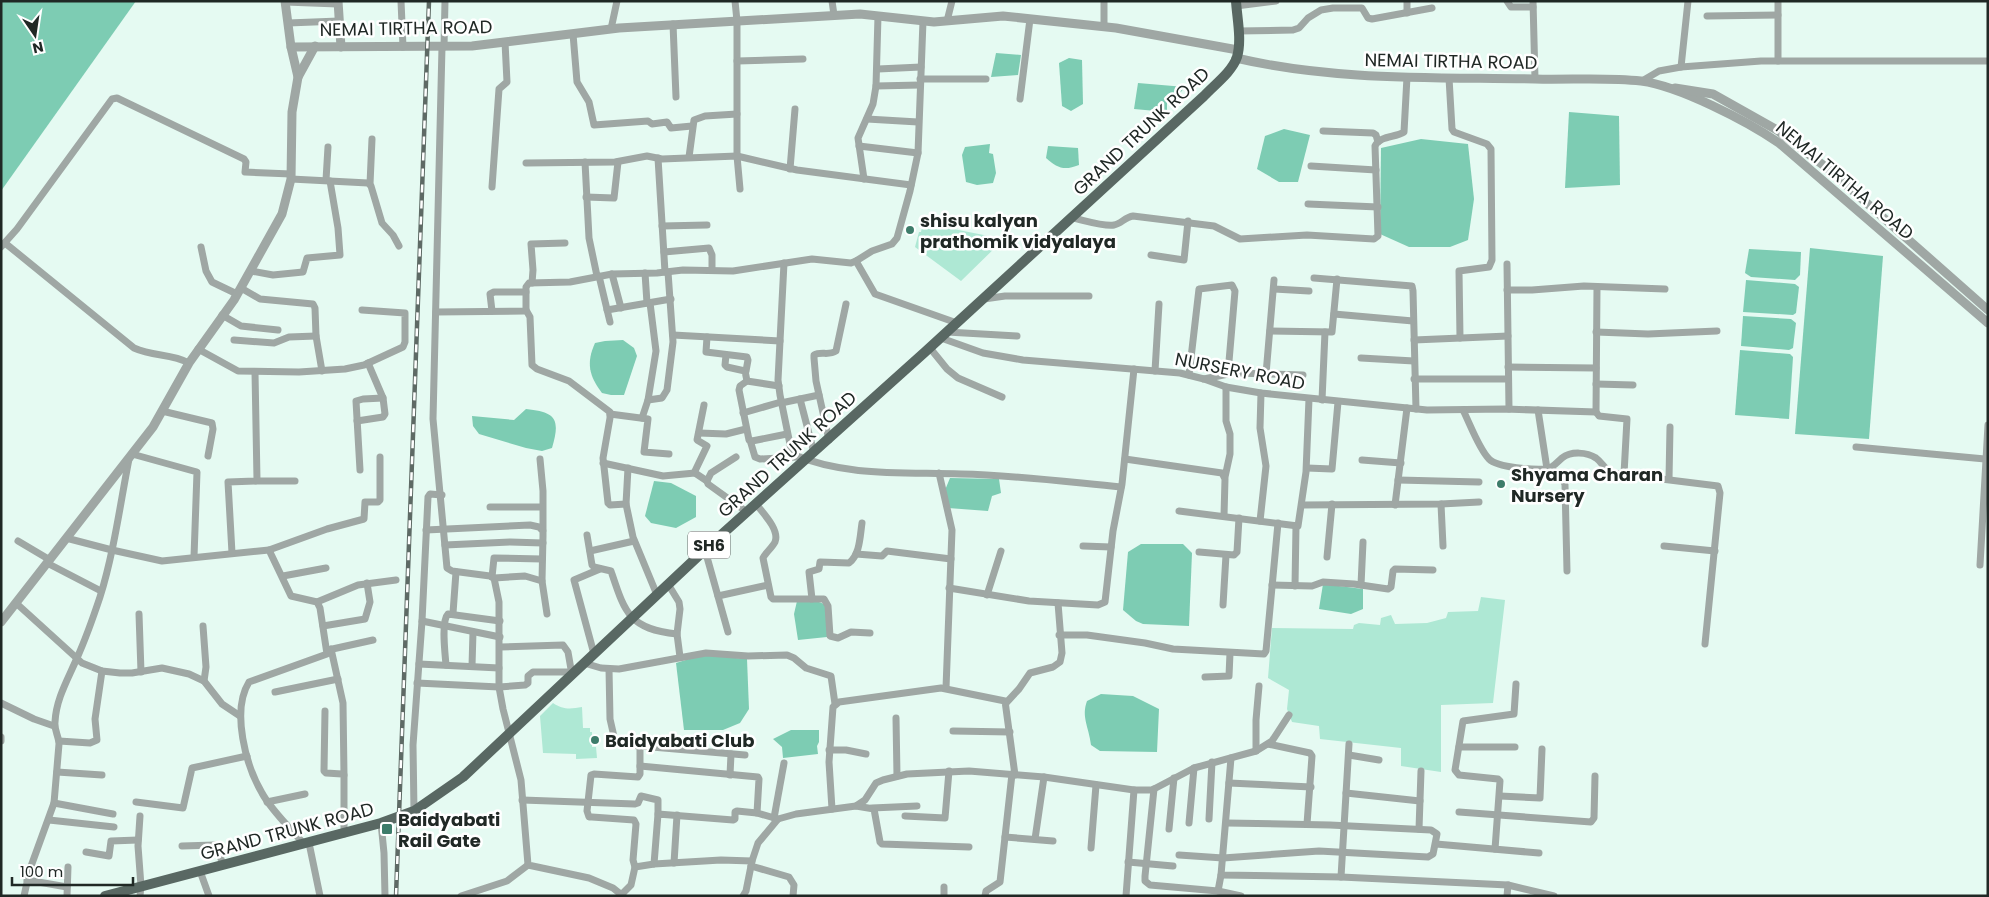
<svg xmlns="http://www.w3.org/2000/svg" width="1989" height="897" font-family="Poppins,sans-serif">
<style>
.green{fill:#aee8d4}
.water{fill:#7dccb3}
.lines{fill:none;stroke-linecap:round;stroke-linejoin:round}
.minor{stroke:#9fa7a4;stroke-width:7}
.tertiary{stroke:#9fa7a4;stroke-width:9}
.primary{stroke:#596863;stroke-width:10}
.rail-casing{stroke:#5e6a65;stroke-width:4.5}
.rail{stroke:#fff;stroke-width:2.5;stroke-dasharray:8;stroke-linecap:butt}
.poi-dot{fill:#3d7c6a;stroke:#fff;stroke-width:2}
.labels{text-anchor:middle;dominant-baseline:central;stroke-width:5;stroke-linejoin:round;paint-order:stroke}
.shield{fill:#fff;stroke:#636866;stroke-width:1}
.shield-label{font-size:16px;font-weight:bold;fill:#202825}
.street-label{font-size:18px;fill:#202825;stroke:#fff}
.poi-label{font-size:18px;font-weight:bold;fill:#202825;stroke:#fff;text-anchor:start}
</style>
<rect width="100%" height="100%" fill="#e5faf2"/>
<g class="green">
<path d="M923 223 1004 239 961 281 915 247 919 232H921Z"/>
<path d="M1481 597 1505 600 1493 703 1441 705V772L1401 766V748L1320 739 1319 726 1292 722 1287 709 1289 690 1268 678 1272 628 1353 629 1354 625 1359 623 1380 625 1381 618 1391 615 1395 624 1427 623 1446 618 1448 612 1478 611Z"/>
<path d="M553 703C563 710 571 709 582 707L583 728H590V732H592V747H596L597 758 576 759V754L543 753 540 716Z"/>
</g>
<g class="water">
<path d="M1 1H136L1 191Z"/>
<path d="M996 53 1021 55 1018 75 991 77Z"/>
<path d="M1069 58 1082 60 1083 104 1071 111 1062 106 1059 63Z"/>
<path d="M1138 83 1185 87 1176 98 1167 102V112L1134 109Z"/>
<path d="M1569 112 1619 116 1620 185 1565 188Z"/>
<path d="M1284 129 1310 135 1298 182H1279L1257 169 1265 136Z"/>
<path d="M1421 139 1468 144 1474 199 1468 240 1450 247H1409L1380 234 1381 148Z"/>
<path d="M990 144 989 153 993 154 996 173 993 183 977 185 966 182 962 155 965 147Z"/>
<path d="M1048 146 1078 148 1079 165C1064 171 1057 168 1046 158Z"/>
<path d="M1810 248 1883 256 1869 439 1795 434Z"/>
<path d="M1749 249 1801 252 1800 275 1795 280 1751 277 1745 273Z"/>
<path d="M1746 280 1795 284 1799 287 1796 313 1793 315 1743 312Z"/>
<path d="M1743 316 1791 319 1796 323 1793 348 1789 350 1741 346Z"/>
<path d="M623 340 634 348 637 356 624 395H611L602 393C589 376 586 363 595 343L605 341Z"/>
<path d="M1740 350 1790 354 1793 357 1789 419 1735 415Z"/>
<path d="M526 409C555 412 561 418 552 448L542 451 526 448 479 434 473 426 472 416 514 420Z"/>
<path d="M950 478 999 479 1001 493 992 496 988 511 948 508 943 495Z"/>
<path d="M654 481 671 483 696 496V517L676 528 651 523 645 516Z"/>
<path d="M1141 544H1183L1192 553 1189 626 1143 624 1136 621 1123 610 1128 552Z"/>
<path d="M1323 584 1363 589V609L1351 614 1319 609Z"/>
<path d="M797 601 819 602 824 604 827 612V637L798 640 794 614Z"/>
<path d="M702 655 747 659 749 709 740 723 723 730H684L676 663Z"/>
<path d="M1101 694 1133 696 1159 709 1157 752 1100 751 1091 745C1089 727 1081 717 1087 701Z"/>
<path d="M791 730H819V742L817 746 818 754 783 758 782 747 773 739Z"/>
</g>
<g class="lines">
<g class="minor">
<path d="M401 1 403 47"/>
<path d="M735 1 737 21V156L740 189"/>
<path d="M832 1 834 15"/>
<path d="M1407 1V13"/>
<path d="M1507 1 1511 7H1533"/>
<path d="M1533 1 1535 79"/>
<path d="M285 2 338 4"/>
<path d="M1236 6 1276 1"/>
<path d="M1707 16 1778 15"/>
<path d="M947 21 952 1"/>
<path d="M288 23 339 21"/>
<path d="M673 24 676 97"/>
<path d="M1104 27V1"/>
<path d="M611 29 617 1"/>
<path d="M1238 31 1293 30 1299 28 1308 18 1321 10 1333 8H1362L1368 18 1372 19 1432 8"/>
<path d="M573 34 577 82 589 102 594 125 648 121 652 124 667 122 671 128 692 126"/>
<path d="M442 47 433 419 447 568 452 571 490 576 494 578 499 602V687L503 709 521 780 528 865 589 878 613 888 623 896"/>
<path d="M444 47 445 1"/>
<path d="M737 61 803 59"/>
<path d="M1778 61V1"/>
<path d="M1681 67 1688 1"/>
<path d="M878 69 921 67"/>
<path d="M1449 78 1452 129 1454 132 1487 144 1491 149 1492 260 1489 267 1459 271 1460 338"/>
<path d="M920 79H986"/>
<path d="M1642 81 1659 71 1681 67 1761 61H1988"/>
<path d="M876 86 920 85"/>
<path d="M1020 99 1030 19"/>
<path d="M867 119 918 122"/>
<path d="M1323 131 1373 133 1376 135 1378 142"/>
<path d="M859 146 918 153"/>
<path d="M689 157 694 120 705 116 737 114"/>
<path d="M658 158 665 272"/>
<path d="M585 162 589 238 597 276"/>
<path d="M526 163 615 162 647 156 662 159 737 156 797 170 911 185"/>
<path d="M1311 166 1376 170"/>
<path d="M790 169 795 109"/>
<path d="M291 179 368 183 371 186 382 223 393 235 399 246"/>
<path d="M864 179 858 138 873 104 876 86 878 16"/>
<path d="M326 180 328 147"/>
<path d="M370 184 372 139"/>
<path d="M492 187 499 89 507 82 505 42"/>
<path d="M586 197 614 198 618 162"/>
<path d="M1308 204 1378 207"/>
<path d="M1073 218C1083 220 1105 227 1114 225 1121 224 1125 217 1133 216L1214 226 1240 239 1307 235 1374 239 1378 236 1375 146C1381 135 1395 138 1404 132L1407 77"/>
<path d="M662 226 707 225"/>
<path d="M5 243 134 348C154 357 171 353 189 363"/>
<path d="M1 247 17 229 112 99 117 98 244 159 246 162 245 172 291 174"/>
<path d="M201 247 206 271 212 282 237 294"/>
<path d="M664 252 709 248 712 255V270"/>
<path d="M1151 255 1184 260 1188 221"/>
<path d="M856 261 875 294 957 323"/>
<path d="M784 263 778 380 780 395 792 454C846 477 904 472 961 474 1015 475 1068 482 1121 487"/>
<path d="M1507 264 1509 409"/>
<path d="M251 271 273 275 303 272 307 258 340 255 338 228 330 181"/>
<path d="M645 273 647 303"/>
<path d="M612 274 621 308"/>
<path d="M599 276 610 322"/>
<path d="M1314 278 1412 286 1413 291 1416 409"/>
<path d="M532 283 533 270 531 244 565 243"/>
<path d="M1597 287 1596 412 1599 416 1627 419 1624 474"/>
<path d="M241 288 260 299 313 304 315 308 316 336 322 371"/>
<path d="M1274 289 1309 291"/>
<path d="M1507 290H1532L1584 286 1665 289"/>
<path d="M984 299 1005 296H1089"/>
<path d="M526 310 530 317 532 365 537 369 569 381 610 412V418L603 458 608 503 610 505 626 504 633 537 657 595"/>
<path d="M607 310 671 299"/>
<path d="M492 311 490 294 494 292H526"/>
<path d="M436 312 524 311 526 309V287L529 283 570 282 612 274 657 273 683 270 733 271 812 259 851 263 856 261 872 251 892 244 897 238 910 191 918 153 923 21"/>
<path d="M1334 314 1413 321"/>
<path d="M222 315 241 326 278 330"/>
<path d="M1270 331 1332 332 1337 279"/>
<path d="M947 332 1017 336"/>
<path d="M1596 332 1648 334 1717 331"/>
<path d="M673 335 780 341"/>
<path d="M707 337 706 352 747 357 748 360 746 371"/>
<path d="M941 338 983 353 1023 360 1180 373 1204 379 1226 387 1261 393 1427 410 1505 409 1596 412"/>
<path d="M234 340 274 343 289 337 316 336"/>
<path d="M1414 340 1508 336"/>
<path d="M930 348 947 369 958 378 1002 397"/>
<path d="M198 349 238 371 299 372 345 369 364 365 403 347 405 342V313L362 310"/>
<path d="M726 355 725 365 727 367 745 371 747 381 779 386"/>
<path d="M1361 358 1414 361"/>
<path d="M1508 367 1596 368"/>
<path d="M1155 371 1159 304"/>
<path d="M1266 374 1274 280"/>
<path d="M1189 375 1199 289 1232 285 1235 291 1228 373"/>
<path d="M1204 379 1233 373 1303 375"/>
<path d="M1414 379H1508"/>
<path d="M747 381 740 386 739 390 749 440 752 441 787 434"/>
<path d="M1596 384 1633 385"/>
<path d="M800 399 814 453"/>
<path d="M648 400 656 351 650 303"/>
<path d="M1322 400 1325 332"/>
<path d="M781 403 819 395"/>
<path d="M704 405 697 440 707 446 695 471V473L707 481"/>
<path d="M1463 410C1470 424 1479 449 1489 459 1498 468 1534 470 1547 469 1554 467 1557 462 1562 458 1571 451 1587 452 1596 458 1603 463 1605 471 1613 473L1718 486 1720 493 1705 644"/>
<path d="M1538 410 1547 469"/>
<path d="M162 411 212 423 213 429 208 456"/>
<path d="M743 413 781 402"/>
<path d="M610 414 648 419 644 452 669 454"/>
<path d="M642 418 648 400 662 398 667 390 673 342 668 272"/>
<path d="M357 421 383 417 385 414 383 398 368 363"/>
<path d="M699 433 726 434 746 429"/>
<path d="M750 440 755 457 760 459 796 457"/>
<path d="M829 440 816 381 814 358V355C821 351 829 356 836 351L846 304"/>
<path d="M1856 447 1985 459"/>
<path d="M132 454 197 472 194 557"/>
<path d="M736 457 711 473 707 481 708 484 747 512"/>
<path d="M540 459 543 491V530"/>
<path d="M1125 459 1222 473 1225 479 1224 516"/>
<path d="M1362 460 1401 463"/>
<path d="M603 463 663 476 695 473"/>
<path d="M1307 468 1332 469 1338 402"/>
<path d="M1550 468 1563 478 1565 485 1567 571"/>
<path d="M360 470 356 401 363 399 383 398"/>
<path d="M939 473 952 530 946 688"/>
<path d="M1225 477 1230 454V434L1226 421V387"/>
<path d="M1669 479 1670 427"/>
<path d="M1398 480 1479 482"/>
<path d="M256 481H295"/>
<path d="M626 504 628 468"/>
<path d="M756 504C763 513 780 530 775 542 772 548 766 552 763 558L771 597 773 599H824L828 606 830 636 838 638 851 632 870 633"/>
<path d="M1441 504 1443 546"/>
<path d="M1302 505 1441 504 1479 502"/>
<path d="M1395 505 1407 408"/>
<path d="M490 507H542"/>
<path d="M1179 511 1298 526 1306 472 1309 399"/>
<path d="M1260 521 1266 466 1260 428 1261 393"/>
<path d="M426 530 530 525 539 527 543 531V536L542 581 547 614"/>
<path d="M587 535 592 565 594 567 611 571C625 613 629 629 677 634"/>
<path d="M66 538 112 550 162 561 269 550 291 596 317 602 320 608 327 654 249 682C231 711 246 766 262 793 271 810 291 829 304 844"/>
<path d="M18 541 50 560"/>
<path d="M445 545 510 542 543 543"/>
<path d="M1083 546 1111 547"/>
<path d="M1664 546 1715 551"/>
<path d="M269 550 327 529 364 519 365 502H378L380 500V457"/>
<path d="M705 550 728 632"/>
<path d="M590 551 634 541"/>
<path d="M1199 552 1234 555 1237 552 1239 518"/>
<path d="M232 553 228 482 255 481 257 480 255 372"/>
<path d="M856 554 882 556 887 551 951 559"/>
<path d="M1327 557 1332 504"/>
<path d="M47 563 101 591"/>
<path d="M1980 565 1988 425"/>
<path d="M283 576 326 568"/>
<path d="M492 577 494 558 542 559"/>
<path d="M494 578 525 576 542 581"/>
<path d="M668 584 679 602 680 609 677 634 680 657"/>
<path d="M1272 585 1312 586 1323 582 1354 584 1388 589 1391 587 1393 571 1395 569 1433 570"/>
<path d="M1361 585 1363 542"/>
<path d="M1295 586 1296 526"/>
<path d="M949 588 1029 601 1098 605 1105 602 1113 531 1122 484 1134 369"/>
<path d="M987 595 1001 551"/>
<path d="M718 596 768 585"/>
<path d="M812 599 809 572 819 569 820 562 849 563C860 555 860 536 862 523"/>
<path d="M317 602 358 585 396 580"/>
<path d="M16 603 82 663 102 671 120 673H132L162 668 189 674 204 681 222 704 240 716"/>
<path d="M1223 605 1226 555"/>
<path d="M453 613 456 572"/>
<path d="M139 614 141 672"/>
<path d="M422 621 500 637"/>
<path d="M203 626 206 667 204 681"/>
<path d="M323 626 365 619 370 602 367 583"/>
<path d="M1059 635H1087L1145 643 1173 649 1264 654 1266 651 1278 523"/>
<path d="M500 647 563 645 568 652 572 675"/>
<path d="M331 649 343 703 344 775"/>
<path d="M328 650 373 640"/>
<path d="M594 654 574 580 600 569"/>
<path d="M584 663 601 668 619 669 706 653 748 656 787 655 794 658 806 668 831 676 835 704"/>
<path d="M419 664 499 668"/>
<path d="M446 665C445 653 441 621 448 614L500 621"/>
<path d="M472 666 473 632"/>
<path d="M609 669 610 719 615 741 617 744 745 755"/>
<path d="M1205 677 1229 676 1230 653"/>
<path d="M417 683 499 687 525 685 528 683V676L533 672H571"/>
<path d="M275 692 338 679"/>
<path d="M1 703 34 719 54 726"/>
<path d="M1006 703 1019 689 1030 673 1053 667 1060 662 1062 653 1058 603"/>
<path d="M325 711 324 771 326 773 342 774 344 775V834"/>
<path d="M896 718 897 776"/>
<path d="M953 731 1010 732"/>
<path d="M1 737V741"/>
<path d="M59 741 90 743 97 740 95 719 102 671"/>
<path d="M1268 744 1310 753 1312 756 1307 824"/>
<path d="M1459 747H1515"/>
<path d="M829 750H846L866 754"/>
<path d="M1256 751V720L1259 686"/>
<path d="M1349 755 1379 760"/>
<path d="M1231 758 1221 875 1341 877 1508 885 1554 896"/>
<path d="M640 766 758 777 759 779 757 813"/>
<path d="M57 772 102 775"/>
<path d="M730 775 731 754"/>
<path d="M1229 783 1311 787"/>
<path d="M1154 789 1145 876V881L1150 885 1218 891 1241 896"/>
<path d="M1346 793 1420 801"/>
<path d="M1500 796 1540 798 1542 749"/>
<path d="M522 800 635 804 638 803 641 796 658 800V814"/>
<path d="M136 802 183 808 192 768 247 756"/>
<path d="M267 802 305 794"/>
<path d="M54 803 113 814"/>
<path d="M856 806 874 809 880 842 882 844 969 847"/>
<path d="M872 808 917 806"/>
<path d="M832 809 829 762 833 707 839 702 941 688 1005 701 1015 775"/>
<path d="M414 811 413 745 422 621 428 497 430 494 442 495"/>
<path d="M1459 812 1591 822 1594 818 1595 776"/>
<path d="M905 816 945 818 949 771"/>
<path d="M774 818 784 763"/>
<path d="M1209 819 1212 762"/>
<path d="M49 820 114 827"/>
<path d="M381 823 384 853 385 896"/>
<path d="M1189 823 1194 768"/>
<path d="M1169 829 1174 778"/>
<path d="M1419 829 1421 771"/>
<path d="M1005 837 1053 841"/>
<path d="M1035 839 1044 777"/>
<path d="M309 843 320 896"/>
<path d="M1436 844 1539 853"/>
<path d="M182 846 215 845 217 847 223 865"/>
<path d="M1091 848 1096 785"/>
<path d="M1495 849 1500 781 1498 779 1459 775 1455 770 1463 721 1514 714 1516 684"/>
<path d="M86 852 109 856 111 841 138 840"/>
<path d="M1179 855 1223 858 1319 851 1428 857 1433 854 1437 834 1431 830 1330 825 1227 823"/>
<path d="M1128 862 1173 866"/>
<path d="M674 863 677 815"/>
<path d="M654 864 721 860 752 861"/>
<path d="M751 866 789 877 794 885 793 896"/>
<path d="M635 867 633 860 636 824 634 820 592 817H589L587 811 591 775 594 774 638 777 640 774V746"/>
<path d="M200 871 209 896"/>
<path d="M1341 877 1349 744"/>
<path d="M27 880 67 887"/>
<path d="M1218 891 1221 875"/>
<path d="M622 894 631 885 635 867 654 864 658 814 733 820 735 819V812L737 811 757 813 778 819"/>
<path d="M24 896 30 869 54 803 59 744C59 737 54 730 55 722 56 699 68 679 77 658 86 638 93 618 100 597 114 552 120 505 129 459"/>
<path d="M67 896 68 867"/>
<path d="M140 896 141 886 138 846 140 816"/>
<path d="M461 896 507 881 528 865"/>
<path d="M743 896 746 891 752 861 758 843 778 819 796 814 856 806 865 800 876 783 883 780 907 774 969 771 1044 777 1134 790H1152L1194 768 1256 751 1272 741 1289 715"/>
<path d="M944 896V887"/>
<path d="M985 896 986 891 1000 882 1012 774"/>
<path d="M1126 896 1134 790"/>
<path d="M1507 896 1508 885"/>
</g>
<g class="tertiary">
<path d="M338 1 341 47"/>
<path d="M291 47 472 46 619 28 860 14 934 22 1003 16 1116 28 1238 50"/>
<path d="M1236 58C1334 81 1435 77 1535 79 1570 80 1606 77 1641 81 1679 86 1747 121 1779 143L1988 323"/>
<path d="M298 77 315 46"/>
<path d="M1675 88 1713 94 1777 130 1827 168 1988 310"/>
<path d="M1 622 153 427 189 363 234 300 282 214 291 179 292 112 298 77 291 47 285 1"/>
</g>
<path class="primary" d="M105 896 381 823 414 811 463 777 710 545 925 352 1204 96C1214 85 1232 72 1237 57 1242 40 1237 18 1236 1"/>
<defs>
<path id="rail" d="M396 896 429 1"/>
</defs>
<use href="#rail" class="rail-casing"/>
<use href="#rail" class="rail"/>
</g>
<g class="poi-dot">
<circle cx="910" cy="230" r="5"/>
<circle cx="1501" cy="484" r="5"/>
<circle cx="595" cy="740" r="5"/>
<rect x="381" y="823" width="12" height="12" rx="2.5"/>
</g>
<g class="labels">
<rect class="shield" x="688" y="531.5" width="42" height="27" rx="4"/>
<g class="shield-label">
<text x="709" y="545">SH6</text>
</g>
<g class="street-label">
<text transform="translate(406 28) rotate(-1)">NEMAI TIRTHA ROAD</text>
<text transform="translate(1451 61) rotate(1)">NEMAI TIRTHA ROAD</text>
<text transform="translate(1141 131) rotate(-43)">GRAND TRUNK ROAD</text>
<text transform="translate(1845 180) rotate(40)">NEMAI TIRTHA ROAD</text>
<text transform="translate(1240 371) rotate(11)">NURSERY ROAD</text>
<text transform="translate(787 454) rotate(-42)">GRAND TRUNK ROAD</text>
<text transform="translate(287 831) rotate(-15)">GRAND TRUNK ROAD</text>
</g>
<g class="poi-label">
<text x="920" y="220">shisu kalyan<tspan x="920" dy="21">prathomik vidyalaya</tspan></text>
<text x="1511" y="474">Shyama Charan<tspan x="1511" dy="21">Nursery</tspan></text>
<text x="605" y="740">Baidyabati Club</text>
<text x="398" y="819">Baidyabati<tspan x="398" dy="21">Rail Gate</tspan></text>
</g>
</g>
<rect width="1989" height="897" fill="none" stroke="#202825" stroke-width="5"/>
<g transform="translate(35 35) rotate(167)" stroke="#ffffff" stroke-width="4" paint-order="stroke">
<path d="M0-4L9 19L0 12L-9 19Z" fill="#202825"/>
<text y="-8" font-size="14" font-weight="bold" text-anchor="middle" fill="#202825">N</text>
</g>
<path d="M12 877v8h121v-8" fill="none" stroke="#202825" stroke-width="2.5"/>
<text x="20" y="877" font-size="15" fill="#202825" stroke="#ffffff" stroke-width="4" paint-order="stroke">100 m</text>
</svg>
